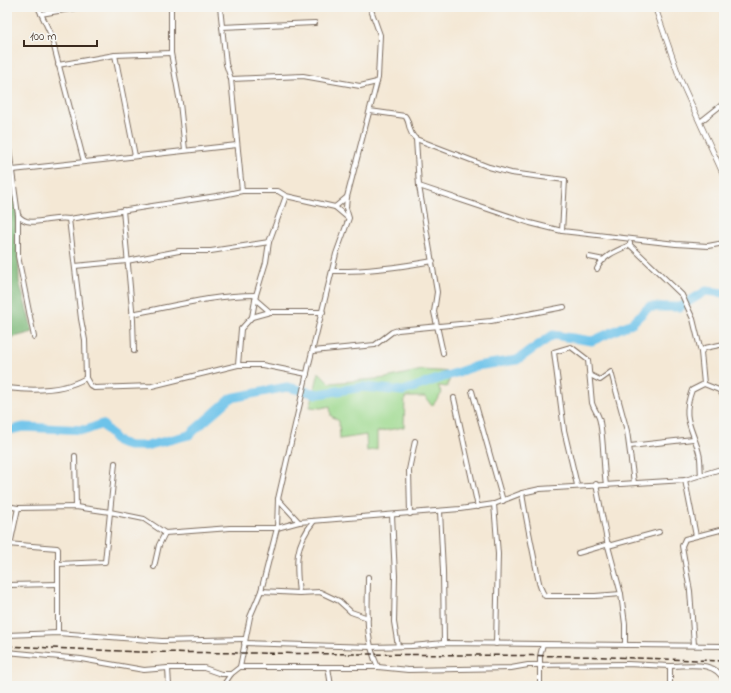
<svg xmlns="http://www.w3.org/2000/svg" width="731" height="693" font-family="'Indie Flower',sans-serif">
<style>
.green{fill:#9dd98e;stroke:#6c8256}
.forest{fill:#7eb979;stroke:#5c724c}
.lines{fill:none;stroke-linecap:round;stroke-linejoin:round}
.river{stroke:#6dc3ea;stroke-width:9}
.minor-casing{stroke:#7c6c5e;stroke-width:6}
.tertiary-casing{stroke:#7c6c5e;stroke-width:6}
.minor{stroke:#fff;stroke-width:4}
.tertiary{stroke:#fff;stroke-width:4.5}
.rail{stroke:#3b2a1e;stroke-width:1.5;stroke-dasharray:6 3;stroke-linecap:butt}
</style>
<rect width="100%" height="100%" fill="#f6f6f2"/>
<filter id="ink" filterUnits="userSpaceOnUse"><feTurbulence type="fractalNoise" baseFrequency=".025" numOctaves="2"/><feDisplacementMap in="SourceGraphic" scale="8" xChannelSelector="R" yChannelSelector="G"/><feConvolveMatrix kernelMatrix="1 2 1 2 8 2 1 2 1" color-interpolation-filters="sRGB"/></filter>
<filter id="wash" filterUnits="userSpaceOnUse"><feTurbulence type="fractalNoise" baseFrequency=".012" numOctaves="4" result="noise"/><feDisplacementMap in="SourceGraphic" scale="16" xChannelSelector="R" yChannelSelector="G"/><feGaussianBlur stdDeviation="0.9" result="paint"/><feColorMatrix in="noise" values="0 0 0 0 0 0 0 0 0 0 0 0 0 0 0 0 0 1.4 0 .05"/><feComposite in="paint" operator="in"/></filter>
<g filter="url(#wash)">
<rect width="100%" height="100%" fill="#f4e8d5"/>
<path class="green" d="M422 370 452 372 447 387 438 386 442 393 432 406 425 397H405L404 427 377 432V449L367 451 366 435 340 439 339 421 331 416 330 406 321 408 310 407 319 372 330 383 386 378Z"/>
<path class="forest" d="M7 135 18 215 19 281 33 332 7 339Z"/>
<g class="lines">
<path class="river" d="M7 431 23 427 86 430 102 424 117 441 129 446H146L189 435 231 398 287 387 318 394 363 387 403 391 476 366 517 360 553 335 592 341 632 323 649 307H680L706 291 724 293"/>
</g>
</g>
<g filter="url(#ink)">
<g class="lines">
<defs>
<g id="minor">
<path d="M38 7 51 35 84 162"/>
<path d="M171 7V53L180 103 185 150"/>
<path d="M220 7 226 64 231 79 242 191"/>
<path d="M41 14 81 7"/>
<path d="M222 27 315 23"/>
<path d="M115 55 135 156"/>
<path d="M58 65 115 55 171 53"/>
<path d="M231 79 303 76 360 86 377 82"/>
<path d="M370 111 405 116C411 123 407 132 416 139L489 167 511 173 565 180 562 231"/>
<path d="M700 122 724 103"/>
<path d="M7 135 18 215C28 230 53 215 69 219L223 195 242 191H278L286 196 335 207 348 218"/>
<path d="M416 139 419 186 437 292 434 312 443 353"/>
<path d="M13 170 237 145"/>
<path d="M419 186 530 223 562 231 676 244 708 246 724 243"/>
<path d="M335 207 347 197"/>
<path d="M123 210 133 320 134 351"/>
<path d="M18 215V256L34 337"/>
<path d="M69 219 81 319 85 340 86 378 90 385 94 388 152 386 238 365H262L307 374"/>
<path d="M630 245 682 295 693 319 701 352"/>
<path d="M589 257 604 260"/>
<path d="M75 266 127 261 179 251H211L269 242"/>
<path d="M597 269C602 256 618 250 630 245V243"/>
<path d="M332 271C366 272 399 267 433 261"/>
<path d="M255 299 270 312H323"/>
<path d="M132 314C174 306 213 295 256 295"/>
<path d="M252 317 270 312"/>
<path d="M313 351 375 345 392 332 398 330 491 321 564 307"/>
<path d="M238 365 241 329 252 317 256 295 266 262 269 242 286 196"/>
<path d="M590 375 600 380 611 372 627 431 634 483"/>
<path d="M704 384 719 390 724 397"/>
<path d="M7 388C32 391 64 391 86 378"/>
<path d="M472 391 503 501"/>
<path d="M454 398 478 507"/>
<path d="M630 446 693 439"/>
<path d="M75 456 76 507"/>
<path d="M701 475C700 468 701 460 699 453 692 426 681 419 692 390L704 384 701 352 705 348 724 344"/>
<path d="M685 480 696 536"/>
<path d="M596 484 608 546 621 594 625 624V645"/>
<path d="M577 485 564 430 554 352 571 347 588 360 592 403C594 410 599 414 600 422 604 443 603 464 606 485"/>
<path d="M522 493C526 520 532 546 537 573 539 582 539 588 545 596H595L621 594"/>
<path d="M278 499 299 522"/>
<path d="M494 504 498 554 496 644"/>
<path d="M7 506 18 508 76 507 110 512 144 519 165 533 230 528H277L299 522 460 509 494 504 522 493 540 489 685 480 724 468"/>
<path d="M440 511 443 571 444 643"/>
<path d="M410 514 409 470 415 441"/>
<path d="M392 515 395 576 394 622 398 646"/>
<path d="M7 544 57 548 58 549V564L105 562 115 463"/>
<path d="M608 546 659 532"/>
<path d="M7 547 10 545 18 508"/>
<path d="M578 553 609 544"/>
<path d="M154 567 159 545 165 533"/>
<path d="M368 577C368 607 364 638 378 667"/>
<path d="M7 585 58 584"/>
<path d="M261 591 299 593 320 592 339 601 351 612 368 618"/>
<path d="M299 593C296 564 294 545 314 521"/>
<path d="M58 633V564"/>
<path d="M7 635 58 633 162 641 244 639"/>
<path d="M244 643 371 647 412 646 444 643 543 644"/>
<path d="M694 645 690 591 682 546 685 539 724 529"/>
<path d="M7 652 81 659 144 670 168 668H204L221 674H231"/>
<path d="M670 666C689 666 716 660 724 681"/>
<path d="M240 667H378L408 670 511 668 528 665 627 664 670 666V686"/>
<path d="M328 667 331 686"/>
<path d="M168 668 169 686"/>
<path d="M223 686 231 674 240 667 250 617 261 591 277 528 278 499 309 364 336 254 349 218 346 208 347 197 378 78 380 35 370 7"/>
<path d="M540 686V656L543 644 724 646"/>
</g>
<path id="tertiary" d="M655 7 680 79 724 176"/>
</defs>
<use href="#minor" class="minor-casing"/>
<use href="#tertiary" class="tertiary-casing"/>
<use href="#minor" class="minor"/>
<use href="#tertiary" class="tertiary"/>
<path class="rail" d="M7 646 141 652 579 656 724 661"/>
</g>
</g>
<rect width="731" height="693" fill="none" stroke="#f6f6f2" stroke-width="24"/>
<path d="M24 40v6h73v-6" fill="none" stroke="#3b2a1e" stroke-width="2"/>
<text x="30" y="40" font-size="12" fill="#3b2a1e" stroke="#f6f6f2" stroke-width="3" paint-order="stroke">100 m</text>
</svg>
